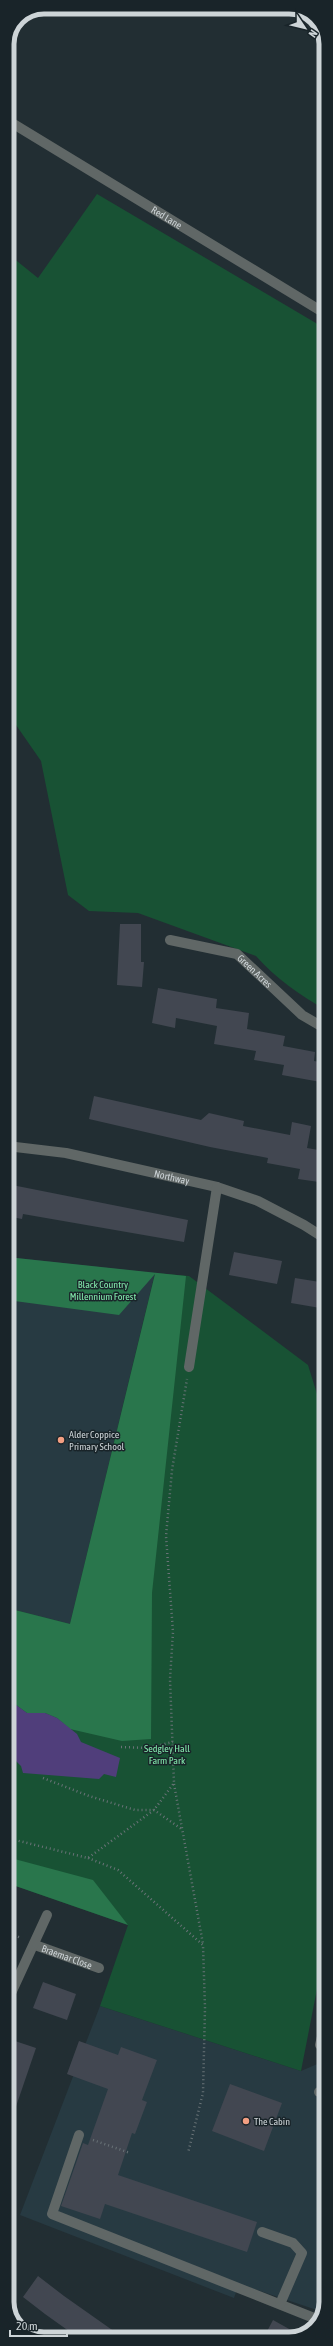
<svg xmlns="http://www.w3.org/2000/svg" width="333" height="2346" font-family="'Asap Condensed',sans-serif">
<style>
.built{fill:#273a42}
.green{fill:#185234}
.forest{fill:#29764c}
.water{fill:#503e7b}
.lines{fill:none;stroke-linecap:round;stroke-linejoin:round}
.stream{stroke:#503e7b;stroke-width:5.5}
.building{fill:#424751}
.path{stroke:#697377;stroke-width:2.5;stroke-dasharray:1 3;stroke-linecap:butt}
.minor{stroke:#606766;stroke-width:10}
.poi-dot{fill:#f39f82;stroke:#192429;stroke-width:1.5}
.labels{text-anchor:middle;dominant-baseline:central;stroke-width:3;stroke-linejoin:round;paint-order:stroke}
.street-label{font-size:10px;fill:#cdd4d7;stroke:#192429}
.park-label{font-size:10px;fill:#83eaad;stroke:#192429}
.poi-label{font-size:10px;fill:#cdd4d7;stroke:#192429;text-anchor:start}
.rim{fill:none;stroke:#cdd4d7;stroke-width:5}
</style>
<rect width="100%" height="100%" fill="#222e33"/>
<g class="built">
<path d="M7 1257 155 1273 70 1625 7 1608Z"/>
<path d="M100 2006 301 2071 322 2062 326 2063V2297L320 2311 239 2284 234 2298 20 2215Z"/>
</g>
<g class="green">
<path d="M97 194 326 329V1010C301 996 275 978 256 956L138 913 89 911 68 895 41 761 7 712V253L38 278Z"/>
<path d="M155 1273 189 1276 308 1365 326 1423V1943L301 2071 100 2006 128 1925 7 1883V1608L70 1624Z"/>
</g>
<g class="forest">
<path d="M7 1257 186 1276 152 1593 151 1739 122 1741 70 1729 57 1718 45 1713H27L12 1702 7 1711V1608L70 1624 155 1274 119 1315 7 1300Z"/>
<path d="M7 1857 93 1880 128 1925 7 1883Z"/>
</g>
<path class="water" d="M12 1702 27 1713H45L57 1718 77 1734 81 1742 120 1758 116 1777 104 1774 99 1779 23 1773 21 1766 7 1752V1711Z"/>
<g class="lines">
<path class="stream" d="M7 1698 12 1702"/>
</g>
<g class="building">
<path d="M120 924H141V962H144L142 987 117 985Z"/>
<path d="M158 988 217 999 216 1008 249 1013 247 1029 285 1036 283 1046 315 1052 314 1061 326 1063V1083L282 1075 284 1065 254 1060 256 1051 214 1044 217 1026 176 1018 175 1028 152 1023Z"/>
<path d="M94 1096 201 1120 209 1113 244 1121 243 1126 290 1135 292 1122 311 1126 307 1148 324 1151 326 1183 298 1179 300 1169 267 1163 268 1158 210 1147 89 1119Z"/>
<path d="M7 1184 188 1220 184 1242 23 1214 22 1219 7 1216Z"/>
<path d="M234 1252 282 1261 277 1284 229 1275Z"/>
<path d="M295 1278 326 1283V1309L291 1303Z"/>
<path d="M43 1982 76 1994 67 2020 33 2008Z"/>
<path d="M15 2041 36 2048 10 2124H7V2062Z"/>
<path d="M79 2041 118 2055 121 2047 157 2060 142 2100 147 2102 135 2134 132 2133 118 2175 257 2222 247 2252 105 2204 100 2219 61 2206 83 2143 88 2145 108 2089 67 2074Z"/>
<path d="M230 2084 282 2103 264 2151 212 2131Z"/>
<path d="M38 2276 64 2296 125 2339H80L45 2314 23 2297Z"/>
<path d="M273 2320 300 2335 293 2339H263Z"/>
</g>
<g class="lines">
<g class="path">
<path d="M121 1747 147 1748 173 1742"/>
<path d="M43 1778 89 1796 135 1810H154L183 1830"/>
<path d="M174 1784 203 1944"/>
<path d="M7 1838 88 1858 154 1810 174 1783 170 1679 173 1632 166 1536 172 1470 187 1379"/>
<path d="M88 1858 118 1870 203 1945 205 2008 203 2093 188 2153"/>
<path d="M7 1932 21 1938"/>
<path d="M93 2140 130 2153"/>
</g>
<g class="minor">
<path id="s1" d="M7 120 326 314"/>
<path id="s2" d="M170 940 237 954 302 1015 326 1029"/>
<path id="s3" d="M7 1146 66 1153 217 1187 258 1201 304 1225 326 1239"/>
<path d="M189 1367 217 1187"/>
<path id="s4" d="M35 1945 99 1968"/>
<path d="M7 2002 47 1915"/>
<path d="M320 2045 326 2020"/>
<path d="M319 2092H326"/>
<path d="M79 2135 52 2214 319 2320"/>
<path d="M262 2232 293 2243 302 2253 280 2304"/>
</g>
</g>
<g class="poi-dot">
<circle cx="61" cy="1440" r="4"/>
<circle cx="246" cy="2121" r="4"/>
</g>
<g class="labels">
<g class="street-label">
<text stroke="none"><textPath href="#s1" startOffset="187">Red Lane</textPath></text>
<text stroke="none"><textPath href="#s2" startOffset="93">Green Acres</textPath></text>
<text stroke="none"><textPath href="#s3" startOffset="168">Northway</textPath></text>
<text stroke="none"><textPath href="#s4" startOffset="34">Braemar Close</textPath></text>
</g>
<g class="park-label">
<text x="103" y="1284">Black Country<tspan x="103" dy="12">Millennium Forest</tspan></text>
<text x="167" y="1748">Sedgley Hall<tspan x="167" dy="12">Farm Park</tspan></text>
</g>
<g class="poi-label">
<text x="69" y="1434">Alder Coppice<tspan x="69" dy="12">Primary School</tspan></text>
<text x="254" y="2121">The Cabin</text>
</g>
</g>
<path d="M0 0H333V2346H0ZM44 14H289A30 30 0 0 1 319 44V2302A30 30 0 0 1 289 2332H44A30 30 0 0 1 14 2302V44A30 30 0 0 1 44 14Z" fill="#192429" fill-rule="evenodd"/>
<path class="rim" d="M44 14H289A30 30 0 0 1 319 44V2302A30 30 0 0 1 289 2332H44A30 30 0 0 1 14 2302V44A30 30 0 0 1 44 14Z"/>
<g transform="translate(305 28) rotate(125)" stroke="#192429" stroke-width="3" paint-order="stroke">
<path d="M0-3L7 15L0 10L-7 15Z" fill="#cdd4d7"/>
<text y="-6" font-size="11" font-weight="bold" text-anchor="middle" fill="#cdd4d7">N</text>
</g>
<path d="M10 2330v6h57v-6" fill="none" stroke="#cdd4d7" stroke-width="2"/>
<text x="16" y="2330" font-size="12" fill="#cdd4d7" stroke="#192429" stroke-width="3" paint-order="stroke">20 m</text>
</svg>
